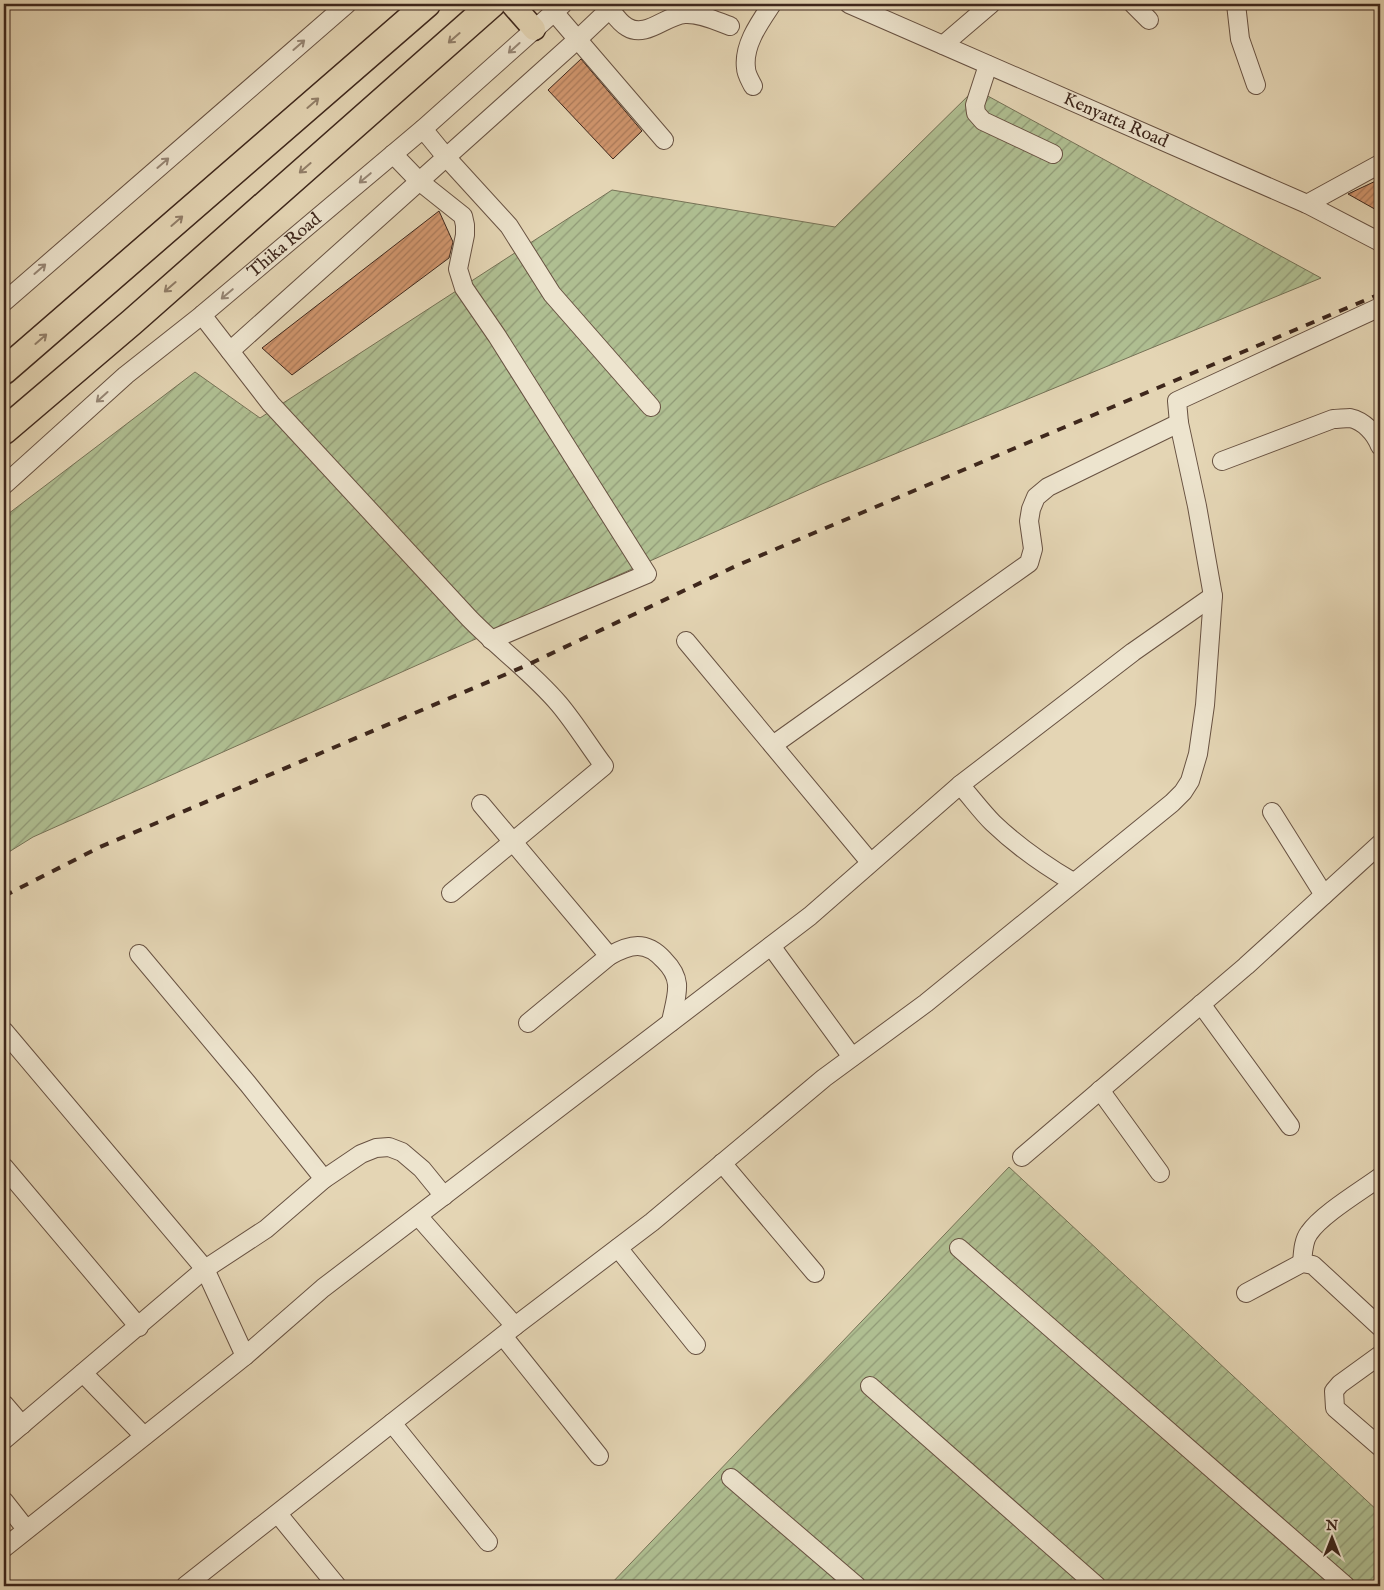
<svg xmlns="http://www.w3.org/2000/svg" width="1384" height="1590" font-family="'IM FELL English',serif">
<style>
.garden{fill:url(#garden-furrows);stroke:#767256}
.building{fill:url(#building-hatch);stroke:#3e271c}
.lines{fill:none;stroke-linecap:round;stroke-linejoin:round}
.minor-casing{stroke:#685242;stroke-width:20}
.major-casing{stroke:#3e271c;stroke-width:25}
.highway-casing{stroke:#3e271c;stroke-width:29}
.minor{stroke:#ede4ce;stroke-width:18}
.major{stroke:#e4d5b4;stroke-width:22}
.highway{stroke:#e4d5b4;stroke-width:26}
.rail{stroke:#3e271c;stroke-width:4;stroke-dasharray:9 9;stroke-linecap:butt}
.oneway{stroke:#917e68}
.oneway2{stroke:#968675}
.labels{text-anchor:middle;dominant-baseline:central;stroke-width:4.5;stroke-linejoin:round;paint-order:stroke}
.street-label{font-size:18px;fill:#3e271c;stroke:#ede4ce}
</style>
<defs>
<pattern id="garden-furrows" width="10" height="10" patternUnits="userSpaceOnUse" patternTransform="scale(1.25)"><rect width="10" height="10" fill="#afbe91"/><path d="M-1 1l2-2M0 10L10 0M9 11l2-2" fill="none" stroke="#909a76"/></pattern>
<pattern id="building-hatch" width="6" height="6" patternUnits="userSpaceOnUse" patternTransform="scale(1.25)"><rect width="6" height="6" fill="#d1966e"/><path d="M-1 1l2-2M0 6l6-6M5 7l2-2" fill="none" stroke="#ab7a5a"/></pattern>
</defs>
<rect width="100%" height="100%" fill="#e4d5b4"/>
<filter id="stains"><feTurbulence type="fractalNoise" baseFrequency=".004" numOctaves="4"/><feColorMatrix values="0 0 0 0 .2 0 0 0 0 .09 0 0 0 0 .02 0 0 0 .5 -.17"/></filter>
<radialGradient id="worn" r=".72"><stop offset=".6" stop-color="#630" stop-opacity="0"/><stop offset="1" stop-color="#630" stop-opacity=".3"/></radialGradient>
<g class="garden">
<path d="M975 89 1321 278 822 484 33 837 4 855V517L195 372 260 418 612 190 835 227Z"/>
<path d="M1009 1167 1380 1513V1586H609Z"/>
</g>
<g class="building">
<path d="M581 59 642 131 613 159 548 90Z"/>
<path d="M1380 179V212L1348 194Z"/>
<path d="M439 211 453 242 449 258 292 375 262 348Z"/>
</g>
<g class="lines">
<defs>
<g id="minor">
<path d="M606 4C612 11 619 23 627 27 646 39 666 15 685 14 700 13 716 21 730 26"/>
<path id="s1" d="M849 4 1307 204 1380 242"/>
<path d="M1133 4 1149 20"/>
<path d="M1236 4 1240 39 1256 85"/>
<path d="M554 12 664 140"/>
<path d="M943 45 991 4"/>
<path d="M988 65 975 105 976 113 983 121 1053 154"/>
<path d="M753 86C750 80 746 74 746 68 743 45 760 22 772 4"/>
<path d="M423 129 446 157 509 226 552 294 651 407"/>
<path d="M393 154 419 181 463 216 465 225V235L458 269 464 288 497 336 647 574 491 640"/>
<path d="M1307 204 1380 164"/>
<path d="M4 302 347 4"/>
<path d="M202 315 271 404 469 618C498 648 532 672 559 704 575 723 589 746 604 766L451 893"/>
<path d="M230 351 578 39 615 4"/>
<path d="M1222 461 1333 419C1338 419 1345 418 1350 418 1364 421 1375 433 1380 446"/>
<path id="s2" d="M4 485 126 375 202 315 423 129 563 4"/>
<path d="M686 641 870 862"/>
<path d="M773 745 1029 563 1033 549 1029 521 1031 509 1036 497 1048 487 1179 423"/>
<path d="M960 785C971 797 981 811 993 823 1017 846 1044 865 1073 882"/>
<path d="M481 804 609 956"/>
<path d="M1272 812 1324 895"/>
<path d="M771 946 852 1057"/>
<path d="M139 954 248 1084 324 1179"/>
<path d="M1201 1004 1290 1126"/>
<path d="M528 1023 609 956C630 944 646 940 664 960 671 967 676 974 677 984 678 996 673 1010 671 1022"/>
<path d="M4 1031 205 1269 245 1356"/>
<path d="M1100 1090 1160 1173"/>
<path d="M1022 1157 1246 966 1380 844"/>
<path d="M722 1163 815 1273"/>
<path d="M4 1167 139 1327"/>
<path d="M418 1216 515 1326"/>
<path d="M618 1248 696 1345"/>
<path d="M959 1248 1346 1586"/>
<path d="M1302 1263C1303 1253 1303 1241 1309 1233 1322 1214 1361 1191 1380 1177"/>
<path d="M1246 1293 1302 1263 1313 1265 1380 1327"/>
<path d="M503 1336 599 1456"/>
<path d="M1380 1355 1340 1384 1334 1391 1335 1408 1380 1447"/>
<path d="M83 1373 144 1436"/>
<path d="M870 1386 1097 1586"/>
<path d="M4 1404 22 1425"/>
<path d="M392 1423 488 1542"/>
<path d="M4 1440 205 1269 266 1229 324 1179 361 1154 376 1148 389 1147 402 1152 422 1169 444 1196"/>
<path d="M731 1478 857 1586"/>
<path d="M4 1501 26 1529"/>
<path d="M278 1514 337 1586"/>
<path d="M4 1548 245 1356 323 1288 810 916 960 785 1133 652 1213 596"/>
<path d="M185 1586 515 1326 652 1222 824 1078 926 1003 1172 803 1183 792 1190 781 1198 754 1205 705 1213 596 1197 506 1179 423 1177 401 1380 307"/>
</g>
<path id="major" d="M512 4 534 29"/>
<g id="highway">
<path d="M4 371 427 4"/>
<path d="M4 431 132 322 492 4"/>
</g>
</defs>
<use href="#minor" class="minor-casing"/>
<use href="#major" class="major-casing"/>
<use href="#highway" class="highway-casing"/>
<use href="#minor" class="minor"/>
<use href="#major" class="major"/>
<use href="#highway" class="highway"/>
<path class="rail" d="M4 896 100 847 523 667 738 565 1380 294"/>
</g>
<defs><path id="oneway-shaft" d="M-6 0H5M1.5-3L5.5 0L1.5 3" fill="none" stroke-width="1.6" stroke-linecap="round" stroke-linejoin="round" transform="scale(1.25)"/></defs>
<g class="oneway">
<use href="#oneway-shaft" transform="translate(454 38) rotate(139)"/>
<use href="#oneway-shaft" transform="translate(313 103) rotate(-41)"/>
<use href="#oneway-shaft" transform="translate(305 168) rotate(139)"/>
<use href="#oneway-shaft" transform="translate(177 221) rotate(-41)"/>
<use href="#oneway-shaft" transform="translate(170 287) rotate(139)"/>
<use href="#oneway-shaft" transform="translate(41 339) rotate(-41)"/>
</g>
<g class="oneway2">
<use href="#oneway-shaft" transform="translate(299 45) rotate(-41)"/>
<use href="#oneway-shaft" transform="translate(514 48) rotate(138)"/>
<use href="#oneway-shaft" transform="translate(163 163) rotate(-41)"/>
<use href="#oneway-shaft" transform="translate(365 178) rotate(140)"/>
<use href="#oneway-shaft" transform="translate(40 269) rotate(-41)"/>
<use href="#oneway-shaft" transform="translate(227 294) rotate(140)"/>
<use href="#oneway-shaft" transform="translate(102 397) rotate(138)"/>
</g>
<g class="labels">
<g class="street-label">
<text stroke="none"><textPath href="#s1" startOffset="291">Kenyatta Road</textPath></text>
<text stroke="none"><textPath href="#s2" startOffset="369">Thika Road</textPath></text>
</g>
</g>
<rect width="1384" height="1590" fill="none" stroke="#e4d5b4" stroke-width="20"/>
<rect x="5" y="5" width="1374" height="1580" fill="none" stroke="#3e271c" stroke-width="2.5"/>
<rect x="10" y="10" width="1364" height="1570" fill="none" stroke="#3e271c"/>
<g transform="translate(1332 1538)" stroke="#ede4ce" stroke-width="4" paint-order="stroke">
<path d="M0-4L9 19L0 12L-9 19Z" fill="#3e271c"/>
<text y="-8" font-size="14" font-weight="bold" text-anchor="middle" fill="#3e271c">N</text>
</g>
<rect width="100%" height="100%" filter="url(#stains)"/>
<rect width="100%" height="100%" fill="url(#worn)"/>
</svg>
